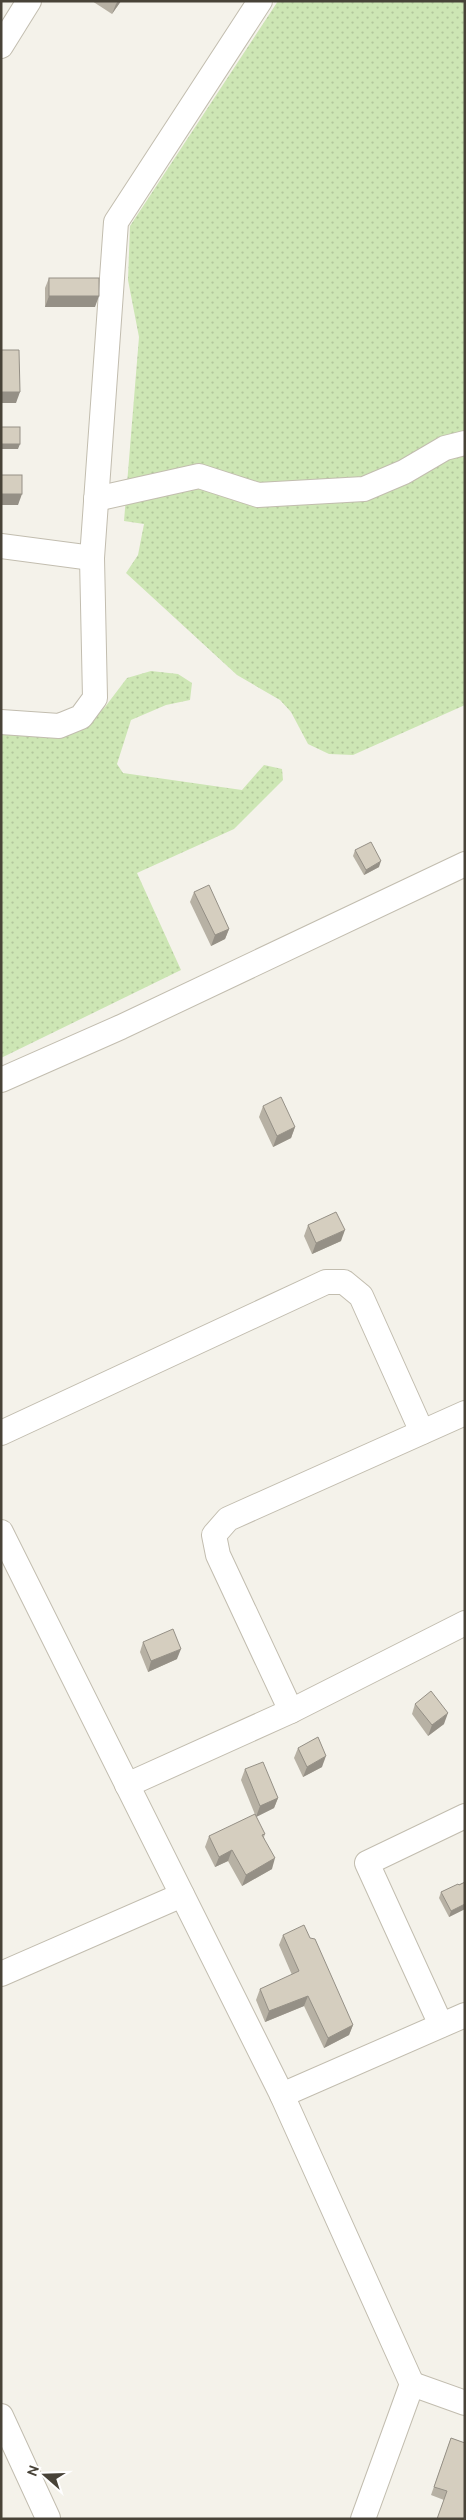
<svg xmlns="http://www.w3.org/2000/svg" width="466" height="2520" font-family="Ubuntu,sans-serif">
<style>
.grass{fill:url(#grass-dots)}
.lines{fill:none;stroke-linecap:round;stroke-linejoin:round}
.minor-casing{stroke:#c2bdaf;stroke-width:26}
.minor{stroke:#fff;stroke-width:24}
.wall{fill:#b7b1a4}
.shaded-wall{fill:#959086}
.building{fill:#d5cebf;stroke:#959086}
</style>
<defs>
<pattern id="grass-dots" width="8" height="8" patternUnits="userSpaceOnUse" patternTransform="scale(1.25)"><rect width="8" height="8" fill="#cde6b4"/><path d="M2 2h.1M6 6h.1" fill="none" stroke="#b2c69c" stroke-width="1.8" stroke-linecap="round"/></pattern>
</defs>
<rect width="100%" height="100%" fill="#f4f2ea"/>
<g class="grass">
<path d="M278 1H465V705L353 755 329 754 308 744 291 712 280 700 237 675 126 573 138 555 144 524 124 521 139 337 128 280 130 226Z"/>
<path d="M151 671 178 674 192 683 190 700 166 705 131 720 117 764 123 773 242 790 264 765 282 769 283 780 234 829 137 873 181 970 1 1058V730L86 724 105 707 127 678Z"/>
</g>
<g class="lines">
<defs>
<g id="minor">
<path d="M1 46 29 1"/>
<path d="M96 499 199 476 258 495 364 489 404 472 445 448 465 443"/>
<path d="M1 546 92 558"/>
<path d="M1 722 59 726 81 717 95 698 92 558 116 222 260 1"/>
<path d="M1 1080 121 1027 465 864"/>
<path d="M1 1433 326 1282H344L361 1296 422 1432"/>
<path d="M1 1532 282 2095 412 2384 363 2519"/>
<path d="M291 1711 218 1555 214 1535 228 1519 465 1413"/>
<path d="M127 1785 291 1711 465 1623"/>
<path d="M1 1974 182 1895"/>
<path d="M441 2025 367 1863 465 1816"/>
<path d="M282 2095 465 2015"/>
<path d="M412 2384 465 2403"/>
<path d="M1 2416 48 2518"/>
</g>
</defs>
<use href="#minor" class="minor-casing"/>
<use href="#minor" class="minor"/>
</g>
<g class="wall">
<path d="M92 1H121L112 14Z"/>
<path d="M49 278 95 307H45V288Z"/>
<path d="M355 850 379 867 364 875 353 856Z"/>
<path d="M194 892 229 929 225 939 211 946 190 902Z"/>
<path d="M263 1106 295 1127 291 1138 273 1147 259 1117Z"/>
<path d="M308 1225 341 1241 312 1254 304 1236Z"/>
<path d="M143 1642 177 1659 148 1672 140 1652Z"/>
<path d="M415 1704 444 1724 428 1736 412 1714Z"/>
<path d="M298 1748 322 1767 303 1777 294 1758Z"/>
<path d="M245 1769 278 1798 274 1808 256 1817 241 1780Z"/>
<path d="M265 1834 264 1837 272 1869 242 1886 228 1861 215 1867 205 1847 209 1836Z"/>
<path d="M465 1882V1909L449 1917 439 1898 441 1892Z"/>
<path d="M283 1935 310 1938 353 2025 349 2035 324 2048 304 2006 265 2022 256 2000 260 1989 292 1975 279 1945Z"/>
<path d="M451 2438 465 2443 444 2500 431 2495Z"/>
</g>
<g class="shaded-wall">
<path d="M118 1H121L112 14 116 4Z"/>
<path d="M49 296H99L95 307H45Z"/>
<path d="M1 392H20L16 403H1Z"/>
<path d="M1 444H20L18 449H1Z"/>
<path d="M1 494H22L18 505H1Z"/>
<path d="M381 861 379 867 364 875 366 870Z"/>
<path d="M229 929 225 939 211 946 215 935Z"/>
<path d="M295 1127 291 1138 273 1147 277 1136Z"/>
<path d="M345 1230 341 1241 312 1254 316 1243Z"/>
<path d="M181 1649 177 1659 148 1672 151 1661Z"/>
<path d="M448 1713 444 1724 428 1736 432 1725Z"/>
<path d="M326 1756 322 1767 303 1777 307 1767Z"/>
<path d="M278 1798 274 1808 256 1817 260 1806Z"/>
<path d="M232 1850 228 1861 215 1867 219 1857Z"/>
<path d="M275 1858 272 1869 242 1886 246 1875Z"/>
<path d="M465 1904V1909L449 1917 451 1911Z"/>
<path d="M308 1996 304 2006 265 2022 269 2011Z"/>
<path d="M353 2025 349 2035 324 2048 328 2038Z"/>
</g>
<g class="building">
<rect x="49" y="278" width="50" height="18"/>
<path d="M1 350H19L20 392H1Z"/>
<rect x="1" y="427" width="19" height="17"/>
<rect x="1" y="475" width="21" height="19"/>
<path d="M371 842 381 861 366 870 355 850Z"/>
<path d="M209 885 229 929 215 935 194 892Z"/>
<path d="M281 1097 295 1127 277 1136 263 1106Z"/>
<path d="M336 1212 345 1230 316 1243 308 1225Z"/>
<path d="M173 1629 181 1649 151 1661 143 1642Z"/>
<path d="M431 1691 448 1713 432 1725 415 1704Z"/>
<path d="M318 1737 326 1756 307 1767 298 1748Z"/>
<path d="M263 1762 278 1798 260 1806 245 1769Z"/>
<path d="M255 1814 265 1834 262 1835 275 1858 246 1875 232 1850 219 1857 209 1836Z"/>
<path d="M465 1882V1904L451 1911 441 1892 458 1884 459 1885Z"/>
<path d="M304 1925 310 1938 315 1939 353 2025 328 2038 308 1996 269 2011 260 1989 299 1971 283 1935Z"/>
<path d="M451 2438 465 2443V2519H437L447 2491 434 2487Z"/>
</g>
<rect width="466" height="2520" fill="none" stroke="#484338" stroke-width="5"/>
<g transform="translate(45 2475) rotate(290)" stroke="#ffffff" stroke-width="4" paint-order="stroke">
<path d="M0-4L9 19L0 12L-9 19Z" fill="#484338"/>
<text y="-8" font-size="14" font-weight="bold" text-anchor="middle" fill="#484338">N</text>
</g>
</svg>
